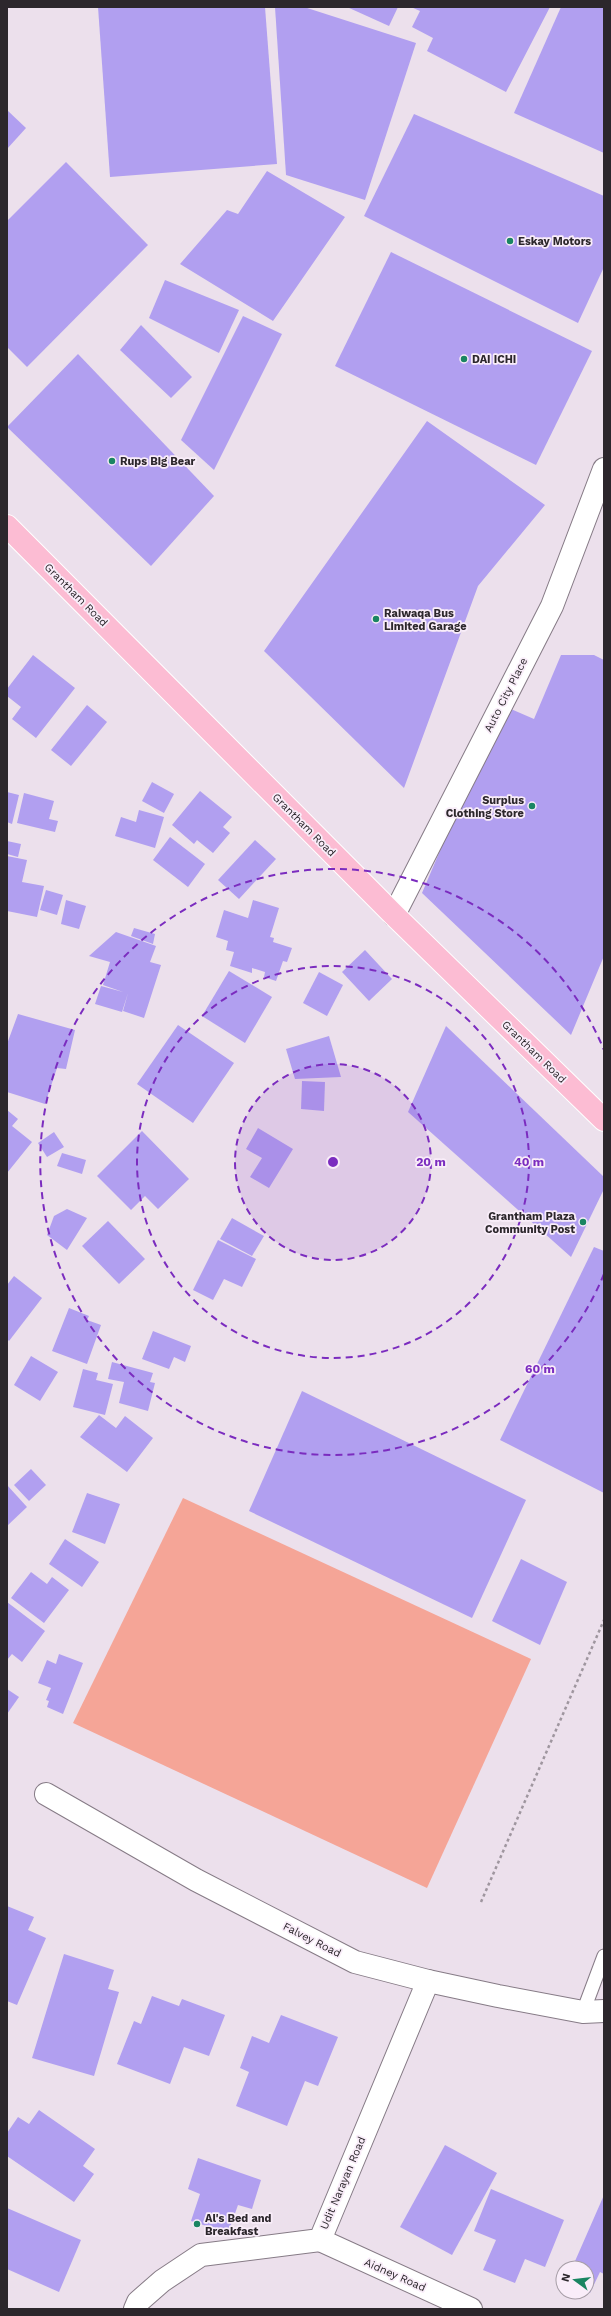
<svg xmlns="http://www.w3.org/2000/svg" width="611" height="2316" font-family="'Work Sans',sans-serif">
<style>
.green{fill:#f5a597}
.building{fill:#b19ff0}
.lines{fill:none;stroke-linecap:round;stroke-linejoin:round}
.service-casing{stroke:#867b86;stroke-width:15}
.minor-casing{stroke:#867b86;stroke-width:24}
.primary-casing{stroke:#fff;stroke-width:24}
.path{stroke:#9f969f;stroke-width:2.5;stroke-dasharray:3 3;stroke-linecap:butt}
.service{stroke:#fff;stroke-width:13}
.minor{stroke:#fff;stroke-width:22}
.primary{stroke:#fcbcd3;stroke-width:22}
.ring{fill:none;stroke:#7b2cbf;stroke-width:2;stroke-dasharray:7 5}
.poi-dot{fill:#1a8562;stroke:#f9edf9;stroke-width:1.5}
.labels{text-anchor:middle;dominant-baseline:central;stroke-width:3.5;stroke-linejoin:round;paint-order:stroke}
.poi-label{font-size:11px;font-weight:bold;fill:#2c272c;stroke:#f9edf9;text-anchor:start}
.street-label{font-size:11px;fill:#2c272c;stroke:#f9edf9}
.centre{fill:#7b2cbf;stroke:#f9edf9;stroke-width:2}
.ring-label{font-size:12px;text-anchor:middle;font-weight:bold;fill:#7b2cbf;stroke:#f9edf9;stroke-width:3.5;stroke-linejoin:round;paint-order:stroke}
</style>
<rect width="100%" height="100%" fill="#ece0ec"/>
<path class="green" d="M183 1498 531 1659 427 1888 73 1723Z"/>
<g class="building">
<path d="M98 7H265L277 164 110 177Z"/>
<path d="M275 7H304L416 43 365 200 286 175Z"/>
<path d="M347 7H398L389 26Z"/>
<path d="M411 7H550L506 92 427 51 433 38 412 27 420 11Z"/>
<path d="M561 7H604V153L514 113Z"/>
<path d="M7 110 26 128 7 149Z"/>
<path d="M414 114 604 196V267L578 323 364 216Z"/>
<path d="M66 162 148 245 27 367 7 347V221Z"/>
<path d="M267 171 345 217 273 321 180 264 227 210 238 214Z"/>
<path d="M391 252 592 351 536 465 335 366Z"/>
<path d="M165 280 239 310 219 353 149 318Z"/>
<path d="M243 316 282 334 214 470 181 440Z"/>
<path d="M141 325 192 377 171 398 120 350Z"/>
<path d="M78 354 214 496 151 566 7 427Z"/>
<path d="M427 421 545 505 478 586 404 788 264 651Z"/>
<path d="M33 655 75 688 36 738 12 719 21 707 7 696V689Z"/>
<path d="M561 655H594L604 660V956L571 1035 422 893 502 705 534 719Z"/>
<path d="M87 705 107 722 71 766 51 750Z"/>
<path d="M152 782 174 794 164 813 142 801Z"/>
<path d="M200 791 232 817 223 827 230 833 213 853 197 840 194 844 172 825Z"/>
<path d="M7 792 19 795 12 824 7 822Z"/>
<path d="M24 793 54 801 49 819 58 821 55 832 17 823Z"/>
<path d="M139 810 164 817 155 848 115 836 121 817 136 822Z"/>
<path d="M170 837 205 864 188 887 153 860Z"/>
<path d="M255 840 276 859 239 899 218 880Z"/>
<path d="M7 841 21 844 18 857 7 854Z"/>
<path d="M7 856 27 860 22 882 44 886 37 917 7 911Z"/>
<path d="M46 890 63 895 57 915 40 910Z"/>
<path d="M66 900 86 906 79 929 61 924Z"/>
<path d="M253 900 279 908 270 937 274 938 273 942 292 948 287 962 283 961 276 981 264 977 265 972 252 968V973L230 966 234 952 226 950 228 941 216 937 224 910 248 918Z"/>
<path d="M134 928 155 934 153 944 131 936Z"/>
<path d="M116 932 156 946 150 962 161 965 144 1018 123 1011 128 993 122 1012 95 1004 101 986 123 992 103 985 110 962 89 956Z"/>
<path d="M365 950 392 979 369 1001 342 972Z"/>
<path d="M229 971 272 997 245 1043 202 1016Z"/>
<path d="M319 972 343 985 327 1016 303 1003Z"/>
<path d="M18 1014 75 1030 66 1069 57 1068 45 1104 7 1092V1044Z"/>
<path d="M178 1025 234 1063 193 1123 137 1084Z"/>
<path d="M446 1026 604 1177V1189L571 1257 408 1112Z"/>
<path d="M329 1036 341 1077 295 1079 286 1049Z"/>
<path d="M302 1081 325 1082 324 1111 301 1109Z"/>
<path d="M7 1110 18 1119 12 1126 32 1142 7 1173Z"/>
<path d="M258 1128 293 1149 269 1188 250 1177 262 1158 246 1149Z"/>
<path d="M142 1131 189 1179 158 1209 145 1196 131 1210 97 1176Z"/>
<path d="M54 1132 64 1147 47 1157 38 1143Z"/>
<path d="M62 1153 86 1160 82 1174 57 1166Z"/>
<path d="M67 1209 87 1218 67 1250 47 1235 54 1216Z"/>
<path d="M232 1218 264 1236 252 1256 220 1239Z"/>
<path d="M108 1221 145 1259 119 1284 82 1246Z"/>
<path d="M218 1240 256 1259 242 1287 224 1279 213 1300 193 1290Z"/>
<path d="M594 1247 604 1251V1493L500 1440Z"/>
<path d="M14 1276 42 1298 9 1341 7 1339V1285Z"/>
<path d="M69 1308 89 1316 87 1320 101 1325 87 1364 52 1351Z"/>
<path d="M153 1331 191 1346 185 1362 174 1357 169 1369 142 1359Z"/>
<path d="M31 1356 58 1372 40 1401 14 1385Z"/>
<path d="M112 1362 153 1373 150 1382 155 1383 148 1411 119 1403 124 1382 108 1379Z"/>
<path d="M83 1369 98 1373 96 1380 113 1384 105 1415 73 1407Z"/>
<path d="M302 1391 526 1500 472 1618 249 1511Z"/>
<path d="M99 1415 116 1428 125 1416 153 1438 127 1472 80 1437Z"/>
<path d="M31 1469 46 1485 29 1501 14 1485Z"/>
<path d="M7 1485 27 1507 7 1526Z"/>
<path d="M87 1493 120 1504 105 1544 72 1532Z"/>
<path d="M65 1539 99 1562 82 1587 49 1564Z"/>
<path d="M521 1559 567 1582 540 1645 492 1621Z"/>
<path d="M31 1572 47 1584 52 1577 69 1590 44 1623 11 1598Z"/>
<path d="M7 1602 45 1631 22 1662 12 1654 7 1660Z"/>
<path d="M59 1654 83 1663 63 1714 47 1707 49 1701 46 1700 51 1688 38 1683 47 1660 56 1664Z"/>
<path d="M7 1689 19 1697 7 1714Z"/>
<path d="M7 1906 34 1917 28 1930 46 1938 17 2005 7 2001Z"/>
<path d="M64 1954 114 1970 108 1989 119 1992 94 2076 32 2058Z"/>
<path d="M152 1996 179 2006 182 1999 225 2015 209 2056 184 2047 170 2084 117 2064 134 2021 141 2024Z"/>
<path d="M281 2015 338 2037 318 2086 305 2081 287 2126 236 2106 249 2072 240 2068 252 2036 269 2043Z"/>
<path d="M39 2110 95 2149 83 2166 94 2174 74 2202 7 2156V2133L18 2117 29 2124Z"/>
<path d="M445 2145 497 2173 452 2255 400 2227Z"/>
<path d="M198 2158 261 2180 252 2209 238 2205 228 2233 191 2221 200 2194 188 2189Z"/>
<path d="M491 2189 564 2220 545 2267 525 2259 515 2283 483 2270 496 2240 474 2231Z"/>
<path d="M604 2195V2274L600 2272 590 2293 587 2292V2268H572Z"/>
<path d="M7 2208 81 2240 59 2292 7 2269Z"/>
</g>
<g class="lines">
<defs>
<path id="service" d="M583 2012 604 1956"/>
<g id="minor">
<path d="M394 915 552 606 604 469"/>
<path d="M46 1794 196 1880 355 1962 428 1981 498 1996 583 2012 604 2011"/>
<path d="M320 2240 471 2309"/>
<path d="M135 2309 138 2302 162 2281 201 2255 320 2240 428 1981"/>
</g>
<path id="primary" d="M7 526 394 915 604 1120"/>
</defs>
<use href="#service" class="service-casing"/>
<use href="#minor" class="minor-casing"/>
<use href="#primary" class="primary-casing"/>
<path class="path" d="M481 1902 604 1620"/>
<use href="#service" class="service"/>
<use href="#minor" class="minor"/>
<use href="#primary" class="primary"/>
</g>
<circle cx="333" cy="1162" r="98" fill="#7b2cbf" fill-opacity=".12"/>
<g class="ring">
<circle cx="333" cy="1162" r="98"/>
<circle cx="333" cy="1162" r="196"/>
<path d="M604 1274A293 293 0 1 1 604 1050"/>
</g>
<g class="poi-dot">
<circle cx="510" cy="241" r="4"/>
<circle cx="464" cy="359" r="4"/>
<circle cx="112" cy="461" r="4"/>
<circle cx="376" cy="619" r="4"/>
<circle cx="532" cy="806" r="4"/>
<circle cx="583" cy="1222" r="4"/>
<circle cx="197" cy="2224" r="4"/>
</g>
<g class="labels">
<g class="poi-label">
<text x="518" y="241">Eskay Motors</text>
<text x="472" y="359">DAI ICHI</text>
<text x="120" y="461">Rups Big Bear</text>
<text x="384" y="613">Raiwaqa Bus<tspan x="384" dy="13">Limited Garage</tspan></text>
<text x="524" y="800" text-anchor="end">Surplus<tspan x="524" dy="13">Clothing Store</tspan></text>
<text x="575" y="1216" text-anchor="end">Grantham Plaza<tspan x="575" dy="13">Community Post</tspan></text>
<text x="205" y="2218">Al's Bed and<tspan x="205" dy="13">Breakfast</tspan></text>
</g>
<g class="street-label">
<text transform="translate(76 595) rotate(45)">Grantham Road</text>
<text transform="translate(506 695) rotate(-63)">Auto City Place</text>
<text transform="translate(304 825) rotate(45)">Grantham Road</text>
<text transform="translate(534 1052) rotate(44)">Grantham Road</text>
<text transform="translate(312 1940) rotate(27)">Falvey Road</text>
<text transform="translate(343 2183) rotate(-67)">Udit Narayan Road</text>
<text transform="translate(395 2275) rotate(24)">Aidney Road</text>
</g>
</g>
<circle cx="333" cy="1162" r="6" class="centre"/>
<g class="ring-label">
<text x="431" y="1166">20 m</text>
<text x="529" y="1166">40 m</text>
<text x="540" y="1373">60 m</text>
</g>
<rect width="611" height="2316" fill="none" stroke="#2c272c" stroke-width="16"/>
<g transform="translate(575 2280) rotate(285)"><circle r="19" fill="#f9edf9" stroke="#a79ea7"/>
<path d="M0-3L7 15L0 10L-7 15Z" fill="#1a8562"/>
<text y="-6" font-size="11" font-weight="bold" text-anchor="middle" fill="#2c272c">N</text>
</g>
</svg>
